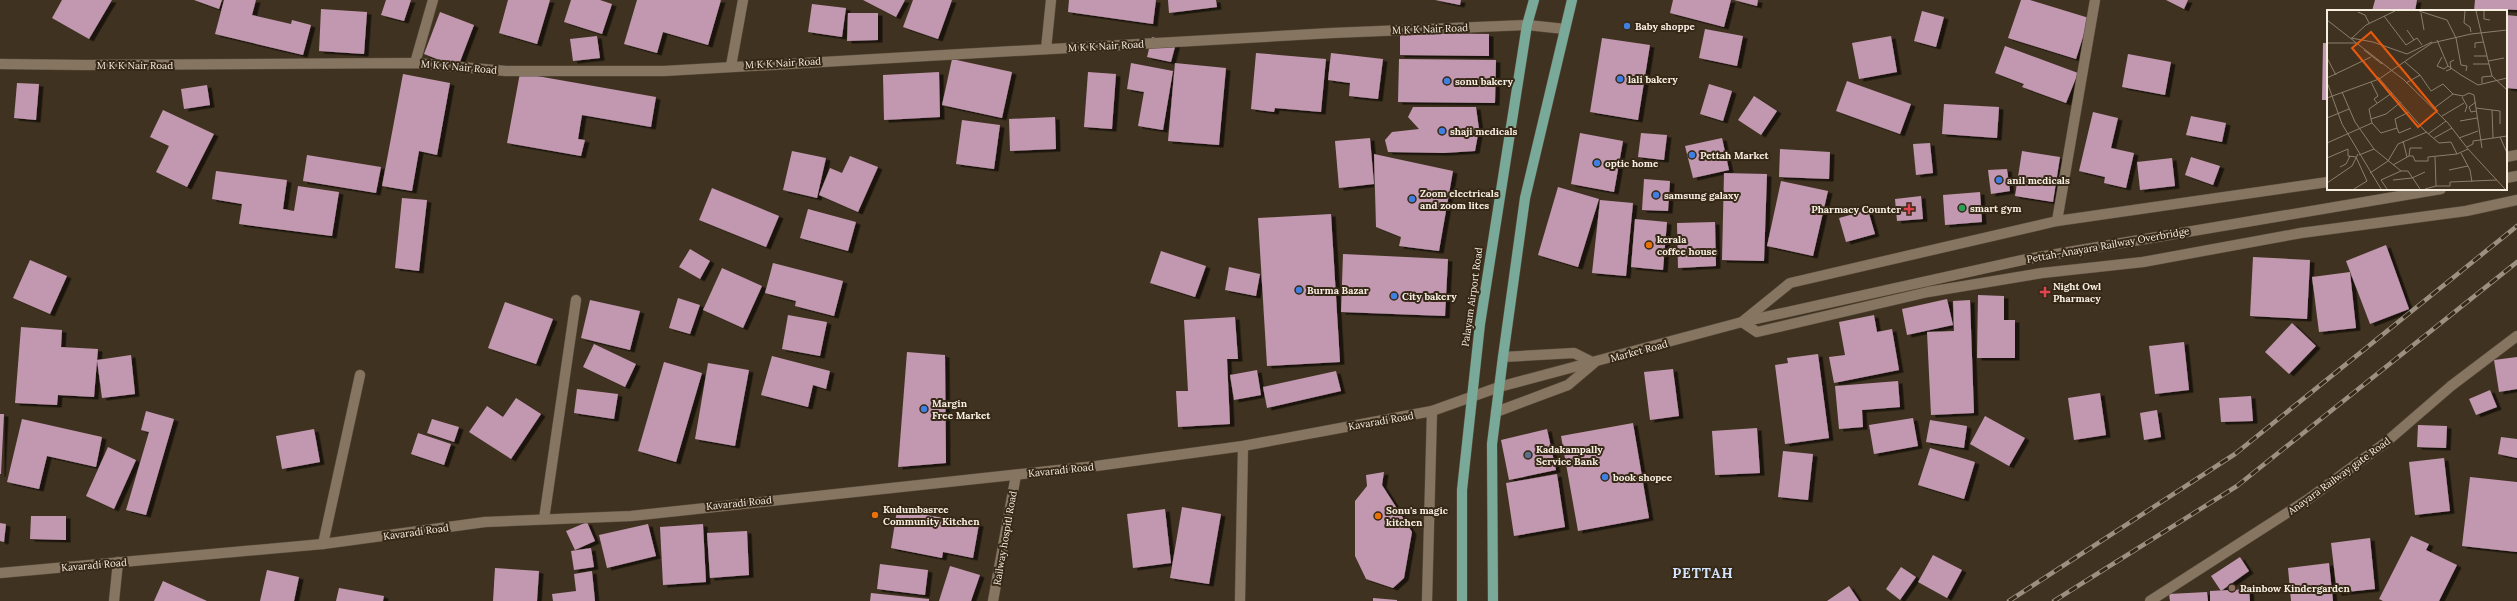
<svg xmlns="http://www.w3.org/2000/svg" width="2517" height="601" font-family="Lora,serif">
<style>
.building{fill:#c198b0;filter:url(#shadow)}
.lines{fill:none;stroke-linecap:round;stroke-linejoin:round}
.street-casing{stroke:#5d5141;stroke-width:11}
.secondary-casing{stroke:#5d5141;stroke-width:11}
.primary-casing{stroke:#5d5141;stroke-width:11}
.street{stroke:#867561;stroke-width:10}
.secondary{stroke:#867561;stroke-width:10}
.primary{stroke:#79aa99;stroke-width:10}
.rail-casing{stroke:#9b9081;stroke-width:4.5}
.rail{stroke:#362816;stroke-width:3;stroke-dasharray:9;stroke-linecap:butt}
.shop-dot{fill:#3f7fe0;stroke:#362816;stroke-width:1.5}
.leisure-dot{fill:#2e9e5b;stroke:#362816;stroke-width:1.5}
.health-dot{fill:#e0444e;stroke:#362816;stroke-width:1.5}
.food-dot{fill:#e8710a;stroke:#362816;stroke-width:1.5}
.service-dot{fill:#5c6f8a;stroke:#362816;stroke-width:1.5}
.education-dot{fill:#8d6e63;stroke:#362816;stroke-width:1.5}
.labels{text-anchor:middle;dominant-baseline:central;stroke-width:4;stroke-linejoin:round;paint-order:stroke}
.poi-label{font-size:10px;font-weight:bold;fill:#f8efe3;stroke:#362816;text-anchor:start}
.street-label{font-size:10px;fill:#f8efe3;stroke:#362816}
.district-label{font-size:14px;font-weight:bold;letter-spacing:1px;fill:#d1e3fd;stroke:#362816}
.inset-road{fill:none;stroke:#8a7e6e;stroke-width:1}
.view{fill:#e8590c;fill-opacity:0.15;stroke:#e8590c;stroke-width:2}
.inset-edge{fill:none;stroke:#f8efe3;stroke-width:2}
</style>
<defs>
<filter id="shadow"><feDropShadow dx="4.5" dy="2.5" stdDeviation="0" flood-color="#0009"/></filter>
</defs>
<rect width="100%" height="100%" fill="#403220"/>
<g class="building">
<path d="M62 0H112L89 39 52 18Z"/>
<path d="M194 0H222L219 9Z"/>
<path d="M224 0H256L252 15 291 24 292 20 311 25 303 55 215 34Z"/>
<path d="M386 0H411L404 21 381 15Z"/>
<path d="M508 0H550L537 44 499 33Z"/>
<path d="M571 0H600L612 4 602 34 564 22Z"/>
<path d="M637 0H721L708 45 663 32 657 53 624 44Z"/>
<path d="M863 0H905L896 17Z"/>
<path d="M913 0H952L938 39 903 27Z"/>
<path d="M1069 0H1156L1153 24 1068 12Z"/>
<path d="M1168 0H1216L1217 7 1169 13Z"/>
<path d="M1435 0H1461L1460 5Z"/>
<path d="M1673 0H1731L1724 27 1670 13Z"/>
<path d="M1734 0H1758L1757 6Z"/>
<path d="M2021 0H2030L2089 18 2076 59 2008 38Z"/>
<path d="M2166 0H2188L2184 9Z"/>
<path d="M2375 0H2417L2415 11H2372Z"/>
<path d="M2475 0H2517V10L2497 9V11H2474Z"/>
<path d="M812 4 846 8 842 37 808 32Z"/>
<path d="M321 9 367 12 364 54 319 51Z"/>
<path d="M1922 11 1944 17 1936 47 1914 41Z"/>
<path d="M440 12 474 25 458 67 424 54Z"/>
<path d="M848 13H878V40L847 41Z"/>
<path d="M2506 15 2517 16V89L2506 88Z"/>
<path d="M1705 29 1743 36 1737 66 1699 58Z"/>
<path d="M1400 33 1489 34V56L1400 55Z"/>
<path d="M597 36 600 58 573 61 570 39Z"/>
<path d="M1891 36 1897 72 1859 79 1852 43Z"/>
<path d="M1152 37 1176 43 1171 62 1147 57Z"/>
<path d="M1602 38 1650 45 1638 120 1590 112Z"/>
<path d="M2323 43H2328V100H2322Z"/>
<path d="M2005 46 2078 73 2066 103 2022 87 2024 84 1995 73Z"/>
<path d="M1256 53 1326 59 1321 112 1275 108 1274 112 1251 109Z"/>
<path d="M1331 53 1383 59 1378 99 1349 96 1350 83 1328 80Z"/>
<path d="M2128 54 2171 62 2165 95 2122 87Z"/>
<path d="M952 59 1012 72 1002 118 942 105Z"/>
<path d="M1399 59 1496 60 1495 103 1398 102Z"/>
<path d="M1131 63 1173 71 1163 130 1138 126 1144 92 1127 89Z"/>
<path d="M1175 63 1226 68 1219 145 1168 141Z"/>
<path d="M939 72 940 117 884 120 883 75Z"/>
<path d="M1088 72 1116 74 1112 129 1084 127Z"/>
<path d="M520 73 656 97 651 127 582 115 578 139 585 140 581 156 507 143Z"/>
<path d="M403 74 450 83 437 155 419 151 412 191 382 186Z"/>
<path d="M1847 81 1911 104 1900 134 1836 111Z"/>
<path d="M17 83 39 84 36 120 14 118Z"/>
<path d="M1709 84 1732 91 1723 121 1700 114Z"/>
<path d="M207 85 210 105 184 109 181 89Z"/>
<path d="M1754 96 1777 111 1761 135 1738 120Z"/>
<path d="M1944 104 1999 107 1997 138 1942 134Z"/>
<path d="M1413 107H1476L1479 129 1475 151 1444 153 1388 152 1385 140 1392 132 1419 129 1408 117Z"/>
<path d="M163 110 214 134 187 187 156 172 169 146 150 137Z"/>
<path d="M2093 112 2118 118 2111 148 2134 153 2126 188 2104 183 2105 177 2079 171Z"/>
<path d="M2191 116 2226 123 2222 142 2186 135Z"/>
<path d="M1055 117 1056 149 1010 151 1009 119Z"/>
<path d="M962 120 1000 125 994 169 956 164Z"/>
<path d="M1580 133 1623 141 1614 192 1571 184Z"/>
<path d="M1641 133 1667 135 1664 160 1638 157Z"/>
<path d="M1370 138 1374 184 1339 188 1335 141Z"/>
<path d="M1722 138 1729 170 1693 178 1685 146Z"/>
<path d="M1930 143 1933 173 1916 175 1913 144Z"/>
<path d="M1780 149 1830 152 1829 179 1779 177Z"/>
<path d="M792 151 826 158 817 198 783 190Z"/>
<path d="M2022 151 2060 157 2053 202 2015 196Z"/>
<path d="M1374 154 1453 171 1439 251 1399 246 1401 237 1376 227Z"/>
<path d="M307 155 381 167 376 193 303 181Z"/>
<path d="M850 156 878 167 858 212 819 195 830 168 842 173Z"/>
<path d="M2191 157 2220 166 2213 185 2185 175Z"/>
<path d="M2172 158 2175 186 2140 190 2137 162Z"/>
<path d="M2007 169 2010 191 1991 194 1988 170Z"/>
<path d="M216 171 287 180 283 209 294 211 298 186 339 192 332 236 239 224 242 204 212 199Z"/>
<path d="M1724 173 1767 174 1764 261 1722 260Z"/>
<path d="M1644 179 1670 181 1668 211 1642 210Z"/>
<path d="M1781 181 1828 191 1813 256 1767 246Z"/>
<path d="M1558 187 1599 199 1578 267 1538 255Z"/>
<path d="M712 188 779 216 766 247 699 220Z"/>
<path d="M1980 192 1982 222 1945 225 1943 195Z"/>
<path d="M1921 196 1923 219 1897 221 1895 199Z"/>
<path d="M402 198 427 200 419 271 395 268Z"/>
<path d="M1600 200 1633 203 1626 276 1592 273Z"/>
<path d="M808 209 856 222 848 251 800 238Z"/>
<path d="M1868 210 1875 234 1846 242 1839 218Z"/>
<path d="M1331 214 1340 362 1267 366 1258 218Z"/>
<path d="M1635 219 1667 222 1663 270 1631 267Z"/>
<path d="M1715 222 1716 266 1678 268 1677 223Z"/>
<path d="M2386 245 2409 309 2370 324 2346 261Z"/>
<path d="M690 249 710 261 700 279 679 267Z"/>
<path d="M1161 251 1206 266 1195 297 1150 283Z"/>
<path d="M1343 254 1448 259 1445 316 1341 312Z"/>
<path d="M2253 257 2310 260 2307 319 2250 316Z"/>
<path d="M30 260 67 276 50 314 13 298Z"/>
<path d="M773 263 843 281 834 316 795 306 796 301 765 293Z"/>
<path d="M1229 267 1260 274 1256 296 1225 290Z"/>
<path d="M722 268 762 286 743 328 703 310Z"/>
<path d="M2350 272 2356 328 2319 332 2312 277Z"/>
<path d="M1978 295 2004 296V320H2015V358H1977Z"/>
<path d="M678 298 700 305 690 334 669 328Z"/>
<path d="M1947 299 1953 325 1907 335 1902 309Z"/>
<path d="M590 300 640 311 630 350 581 338Z"/>
<path d="M1970 300 1974 413 1931 415 1927 332 1954 331 1953 301Z"/>
<path d="M505 302 553 319 536 364 488 348Z"/>
<path d="M788 315 827 322 820 356 782 349Z"/>
<path d="M1874 315 1877 332 1892 329 1899 370 1834 383 1829 357 1845 355 1839 322Z"/>
<path d="M1235 317 1238 359H1227L1230 424 1178 427 1176 391H1188L1184 320Z"/>
<path d="M2292 323 2316 346 2289 374 2265 352Z"/>
<path d="M21 327 62 330 61 347 98 349 94 397 58 395 57 405 15 403Z"/>
<path d="M2184 342 2189 390 2155 394 2149 346Z"/>
<path d="M594 344 636 364 625 387 583 367Z"/>
<path d="M907 352 945 355 946 463 898 467Z"/>
<path d="M1818 354 1829 438 1785 444 1775 365 1788 363 1787 358Z"/>
<path d="M131 355 135 394 102 398 97 360Z"/>
<path d="M772 356 830 371 826 389 813 385 808 407 761 395Z"/>
<path d="M2517 357V389L2499 392 2494 360Z"/>
<path d="M664 362 702 373 676 462 638 451Z"/>
<path d="M708 363 749 370 735 446 695 439Z"/>
<path d="M1673 369 1679 416 1650 420 1644 372Z"/>
<path d="M1257 370 1261 395 1234 400 1230 375Z"/>
<path d="M1336 371 1341 391 1267 408 1263 387Z"/>
<path d="M1898 381 1900 407 1862 410 1863 427 1839 429 1835 386Z"/>
<path d="M577 389 618 394 614 419 574 413Z"/>
<path d="M2490 390 2497 407 2476 415 2469 399Z"/>
<path d="M2100 393 2106 435 2074 440 2068 398Z"/>
<path d="M2251 396 2253 421 2221 422 2219 398Z"/>
<path d="M516 398 541 414 511 459 469 432 487 406 503 417Z"/>
<path d="M2157 410 2161 437 2144 440 2140 413Z"/>
<path d="M146 411 174 419 146 515 126 510 149 432 141 430Z"/>
<path d="M0 414H4L1 474H0Z"/>
<path d="M1985 416 2025 438 2009 466 1970 444Z"/>
<path d="M1913 418 1918 446 1874 454 1869 425Z"/>
<path d="M22 419 102 437 96 467 47 456 39 489 7 482Z"/>
<path d="M432 419 459 427 454 442 427 433Z"/>
<path d="M1930 420 1967 426 1964 448 1926 442Z"/>
<path d="M1633 423 1649 518 1578 531 1561 436Z"/>
<path d="M2418 425 2447 426 2446 448 2417 447Z"/>
<path d="M1757 428 1760 473 1715 475 1712 431Z"/>
<path d="M314 429 320 462 282 469 276 436Z"/>
<path d="M1547 429 1556 470 1509 480 1501 440Z"/>
<path d="M418 433 451 444 444 465 411 454Z"/>
<path d="M2501 437 2517 439V458L2498 454Z"/>
<path d="M108 447 136 460 114 509 86 496Z"/>
<path d="M1930 448 1975 462 1964 499 1918 485Z"/>
<path d="M1783 451 1813 454 1808 500 1778 497Z"/>
<path d="M2444 458 2450 511 2415 515 2409 462Z"/>
<path d="M1384 472 1382 485 1412 532 1404 578 1393 588 1366 579 1355 556V501L1367 486 1366 475Z"/>
<path d="M1557 474 1565 527 1514 536 1506 483Z"/>
<path d="M2470 477 2517 482V552L2462 546Z"/>
<path d="M1182 507 1221 514 1209 584 1170 578Z"/>
<path d="M1165 509 1171 563 1133 568 1127 514Z"/>
<path d="M897 510 979 524 973 558 943 552 942 558 891 548Z"/>
<path d="M31 516H66V540L30 539Z"/>
<path d="M587 522 595 541 575 550 566 531Z"/>
<path d="M0 523 6 524 4 542 0 541Z"/>
<path d="M648 524 656 556 607 568 599 535Z"/>
<path d="M703 524 706 582 663 585 660 527Z"/>
<path d="M747 531 749 575 710 578 707 533Z"/>
<path d="M2411 536 2429 544 2426 550 2457 565 2439 601H2383L2379 599Z"/>
<path d="M2370 538 2375 589 2337 593 2331 543Z"/>
<path d="M591 548 594 567 574 570 571 551Z"/>
<path d="M1933 555 1962 570 1947 598 1918 582Z"/>
<path d="M2240 557 2249 571 2221 591 2211 576Z"/>
<path d="M2329 563 2333 601H2291L2288 568Z"/>
<path d="M880 564 928 570 925 595 877 589Z"/>
<path d="M950 566 980 575 971 601H939Z"/>
<path d="M1901 567 1916 577 1900 600 1886 589Z"/>
<path d="M495 568 539 571 537 601H493Z"/>
<path d="M267 570 299 577 294 601H260Z"/>
<path d="M592 571 595 601H553L552 594 576 591 574 574Z"/>
<path d="M163 581 207 601H154Z"/>
<path d="M1849 586 1859 601H1827Z"/>
<path d="M339 588 384 596 383 601H336Z"/>
<path d="M2249 589 2250 601H2210V591Z"/>
<path d="M2207 592 2208 601H2170L2169 594Z"/>
<path d="M871 593 929 599V601H870Z"/>
<path d="M1373 598 1397 600V601H1373Z"/>
</g>
<g class="lines">
<defs>
<g id="street">
<path d="M1046 49 1051 0"/>
<path d="M415 63 433 0"/>
<path d="M0 64 86 65 415 63 506 71H664L1332 33 1527 25 1565 29"/>
<path d="M731 66 743 0"/>
<path d="M2506 157 2517 155"/>
<path d="M2328 182 2057 221 1790 283 1742 322 1757 332 1928 292 2042 273 2143 262 2301 233 2466 211 2517 200"/>
<path d="M2057 221 2095 0"/>
<path d="M544 519 576 300"/>
<path d="M323 544 360 375"/>
<path d="M114 601 118 562"/>
<path d="M993 601 1016 475"/>
<path d="M1240 601 1243 446"/>
<path d="M1427 601 1432 411"/>
<path d="M2150 601 2307 500 2385 443 2451 386 2517 336"/>
</g>
<g id="secondary">
<path d="M2506 178 2517 176"/>
<path d="M1496 412 1568 385 1594 363 1574 353 1503 357"/>
<path d="M0 573 323 544 485 522 631 516 1096 466 1243 446 1432 411 1499 387 1742 322 2027 259 2441 189"/>
</g>
<g id="primary">
<path d="M1462 601V490L1480 324 1527 25 1534 0"/>
<path d="M1493 601 1492 444 1503 357 1525 198 1572 0"/>
</g>
</defs>
<use href="#street" class="street-casing"/>
<use href="#secondary" class="secondary-casing"/>
<use href="#primary" class="primary-casing"/>
<use href="#street" class="street"/>
<use href="#secondary" class="secondary"/>
<use href="#primary" class="primary"/>
<defs>
<g id="rail">
<path d="M2009 601 2235 454 2517 226"/>
<path d="M2054 601 2237 486 2517 262"/>
</g>
</defs>
<use href="#rail" class="rail-casing"/>
<use href="#rail" class="rail"/>
</g>
<g class="shop-dot">
<circle cx="1627" cy="26" r="4"/>
<circle cx="1620" cy="79" r="4"/>
<circle cx="1447" cy="81" r="4"/>
<circle cx="1442" cy="131" r="4"/>
<circle cx="1692" cy="155" r="4"/>
<circle cx="1597" cy="163" r="4"/>
<circle cx="1999" cy="180" r="4"/>
<circle cx="1656" cy="195" r="4"/>
<circle cx="1412" cy="199" r="4"/>
<circle cx="1299" cy="290" r="4"/>
<circle cx="1394" cy="296" r="4"/>
<circle cx="924" cy="409" r="4"/>
<circle cx="1605" cy="477" r="4"/>
</g>
<circle class="leisure-dot" cx="1962" cy="208" r="4"/>
<g class="health-dot">
<path d="M1907 203h4v4h4v4h-4v4h-4v-4h-4v-4h4z"/>
<path d="M2043 286h4v4h4v4h-4v4h-4v-4h-4v-4h4z"/>
</g>
<g class="food-dot">
<circle cx="1649" cy="245" r="4"/>
<circle cx="875" cy="515" r="4"/>
<circle cx="1378" cy="516" r="4"/>
</g>
<circle class="service-dot" cx="1528" cy="455" r="4"/>
<circle class="education-dot" cx="2232" cy="588" r="4"/>
<g class="labels">
<g class="poi-label">
<text x="1635" y="26">Baby shoppe</text>
<text x="1628" y="79">lali bakery</text>
<text x="1455" y="81">sonu bakery</text>
<text x="1450" y="131">shaji medicals</text>
<text x="1700" y="155">Pettah Market</text>
<text x="1605" y="163">optic home</text>
<text x="2007" y="180">anil medicals</text>
<text x="1420" y="193">Zoom electricals<tspan x="1420" dy="12">and zoom lites</tspan></text>
<text x="1664" y="195">samsung galaxy</text>
<text x="1970" y="208">smart gym</text>
<text x="1901" y="209" text-anchor="end">Pharmacy Counter</text>
<text x="1657" y="239">kerala<tspan x="1657" dy="12">coffee house</tspan></text>
<text x="2053" y="286">Night Owl<tspan x="2053" dy="12">Pharmacy</tspan></text>
<text x="1307" y="290">Burma Bazar</text>
<text x="1402" y="296">City bakery</text>
<text x="932" y="403">Margin<tspan x="932" dy="12">Free Market</tspan></text>
<text x="1536" y="449">Kadakampally<tspan x="1536" dy="12">Service Bank</tspan></text>
<text x="1613" y="477">book shopee</text>
<text x="883" y="509">Kudumbasree<tspan x="883" dy="12">Community Kitchen</tspan></text>
<text x="1386" y="510">Sonu's magic<tspan x="1386" dy="12">kitchen</tspan></text>
<text x="2240" y="588">Rainbow Kindergarden</text>
</g>
<g class="street-label">
<text transform="translate(1430 29) rotate(-2)">M K K Nair Road</text>
<text transform="translate(1106 46) rotate(-3)">M K K Nair Road</text>
<text transform="translate(783 63) rotate(-3)">M K K Nair Road</text>
<text x="135" y="65">M K K Nair Road</text>
<text transform="translate(459 67) rotate(5)">M K K Nair Road</text>
<text transform="translate(2108 245) rotate(-10)">Pettah-Anayara Railway Overbridge</text>
<text transform="translate(1472 297) rotate(-82)">Palayam Airport Road</text>
<text transform="translate(1639 351) rotate(-15)">Market Road</text>
<text transform="translate(1381 421) rotate(-10)">Kavaradi Road</text>
<text transform="translate(1061 470) rotate(-6)">Kavaradi Road</text>
<text transform="translate(2339 476) rotate(-36)">Anayara Railway gate Road</text>
<text transform="translate(739 503) rotate(-6)">Kavaradi Road</text>
<text transform="translate(416 532) rotate(-8)">Kavaradi Road</text>
<text transform="translate(1005 538) rotate(-80)">Railway hospitl Road</text>
<text transform="translate(94 565) rotate(-5)">Kavaradi Road</text>
</g>
<g class="district-label">
<text x="1703" y="573">PETTAH</text>
</g>
</g>
<g transform="translate(2327 10)">
<rect width="180" height="180" fill="#403220"/>
<path class="inset-road" d="M92 1 120 10 129 28M138 1 137 13 143 17 144 22M149 1 154 22M157 1V9L163 10M31 2 38 5 42 13M94 3 97 20M57 6 79 35 90 28 95 35M0 10 77 70 121 113 141 139 178 179M80 20 87 30M154 22 165 66 180 80M24 28 46 32 80 44 105 32M25 28 39 15 68 1M129 28 134 55 140 56 139 61M110 30 121 56 134 65 151 75 180 68M0 33H29M148 38V33L156 32M37 40 55 54M147 46H160M115 47 110 56 117 59 121 56M0 48 9 65M161 51 177 48M78 52 93 65M146 54H162M119 61 124 59 123 52 127 50M51 67 97 120 112 133 124 132 130 144M0 68 44 47M0 72 15 114 54 179M44 72 51 86 47 89 50 93M79 73 93 65 104 81 116 74 126 84M155 73V67L165 66M15 82 28 112 47 139 74 161H81L93 179M135 87 140 96 138 102M0 88 52 69 105 33 144 24 180 20M149 92 142 97 144 102 149 101M149 98 173 101M106 99 126 84 136 86 142 83 147 85 155 138M165 100 166 128M115 106 137 93M0 108 22 99M44 109 42 99 65 83M133 111 150 108M45 113 54 123 70 118 68 109 82 102M173 114V101M70 118 72 123 84 118M101 124 119 111M173 127 180 143M107 128 125 118M132 128 151 121M76 131 80 147M0 133 45 113 44 109 59 104 74 92M140 137 146 134V131L180 126M134 143 143 160 145 172M32 145 47 139M82 146 83 138H95M108 147 109 176M0 148 21 139V146L29 147 40 171 27 179M66 155 82 146H86L88 151H101V147L130 144 141 139M13 157 19 154 23 146M122 160 141 156M43 163 61 151 71 134 100 122M66 170 85 168 98 162M0 173 25 156 31 144M60 179 54 170 74 161M98 179 109 176H123V172L170 170"/>
<path class="view" d="M44 22 110 101 91 117 25 38Z"/>
<rect width="180" height="180" class="inset-edge"/>
</g>
</svg>
